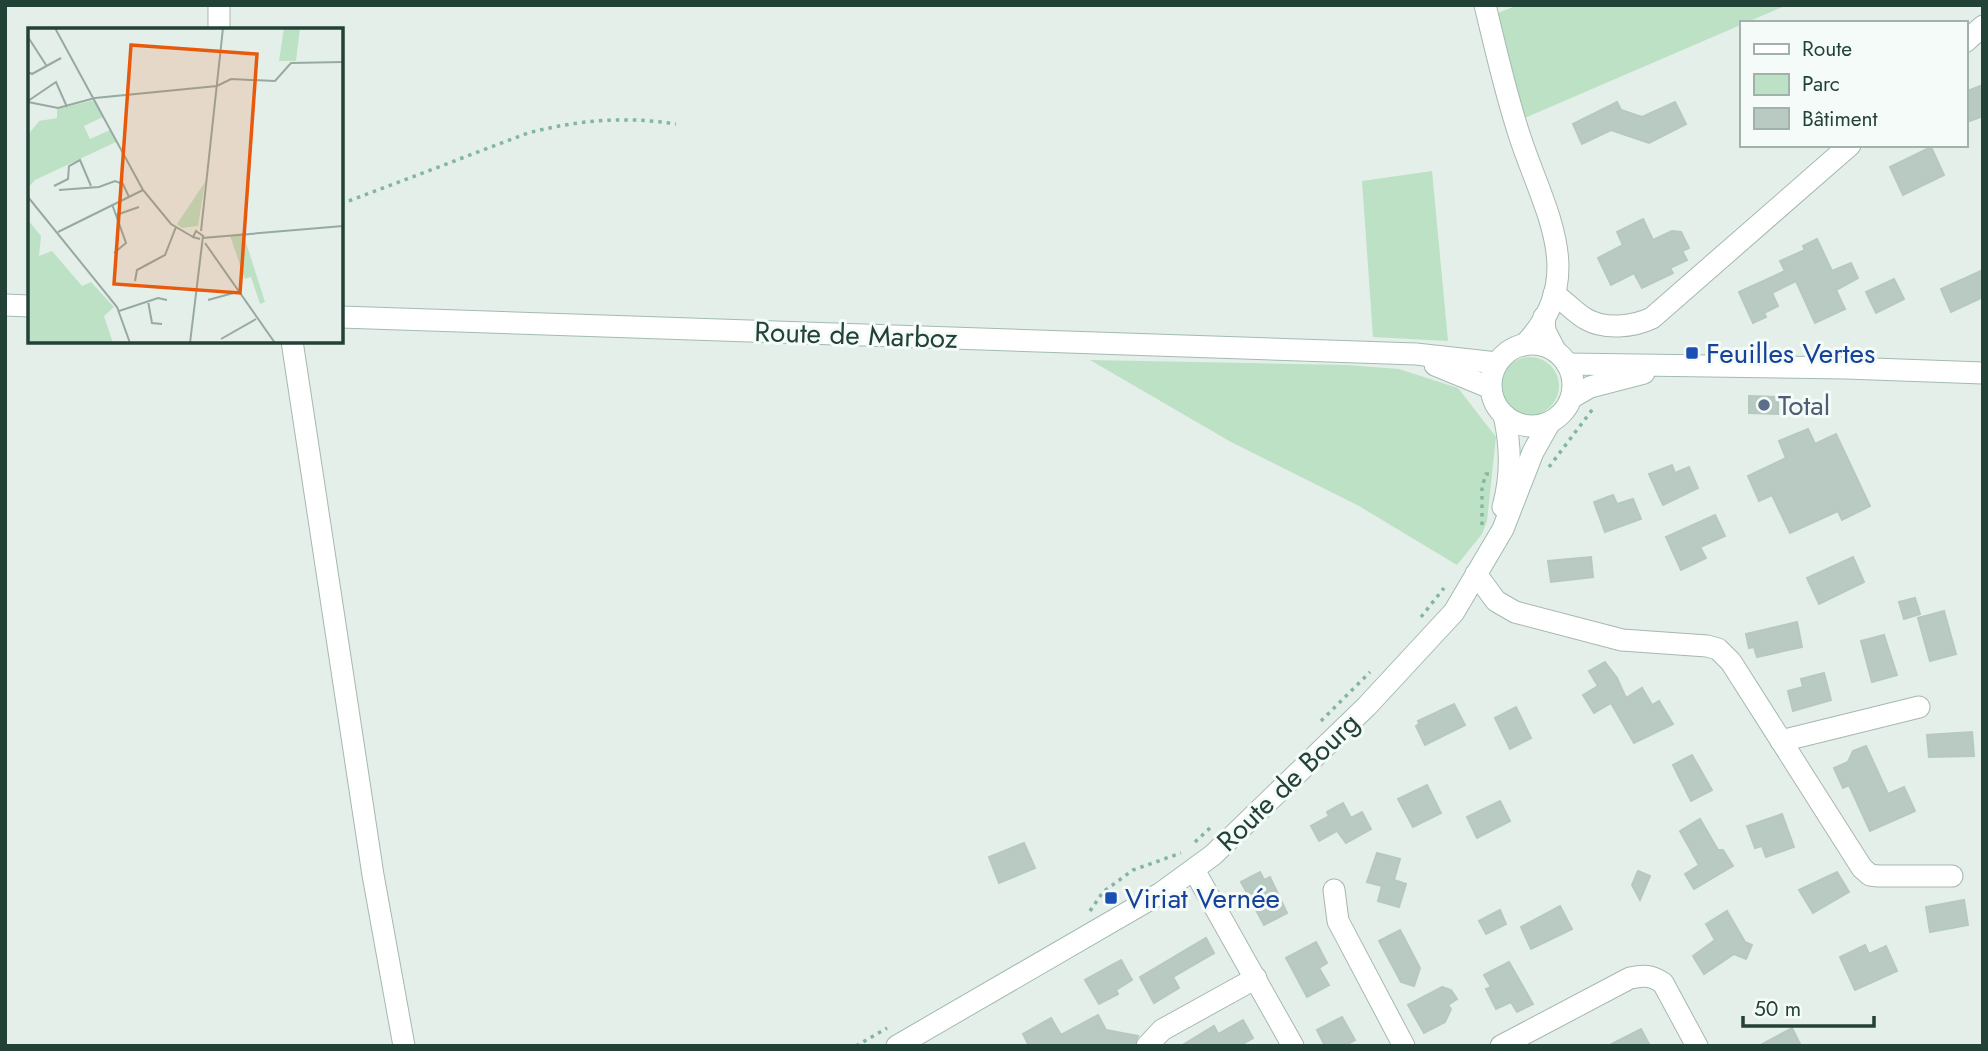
<svg xmlns="http://www.w3.org/2000/svg" width="1988" height="1051" font-family="Jost,sans-serif">
<style>
.green{fill:#bce1c4}
.building{fill:#b9cac2;stroke:#b6c9c0;stroke-width:2}
.lines{fill:none;stroke-linecap:round;stroke-linejoin:round}
.street-casing{stroke:#a6b8b0;stroke-width:23}
.secondary-casing{stroke:#a2bbb1;stroke-width:23}
.path{stroke:#82b5a2;stroke-width:3.5;stroke-dasharray:3.5 5;stroke-linecap:butt}
.street{stroke:#fff;stroke-width:21}
.secondary{stroke:#fff;stroke-width:21}
.transit-dot{fill:#1a4fb4;stroke:#f5fbf8;stroke-width:2.5}
.service-dot{fill:#5c6f8a;stroke:#f5fbf8;stroke-width:2.5}
.labels{text-anchor:middle;dominant-baseline:central;stroke-width:6;stroke-linejoin:round;paint-order:stroke}
.street-label{font-size:28px;fill:#224237;stroke:#f5fbf8}
.transit-label{font-size:28px;fill:#164399;stroke:#f5fbf8;text-anchor:start}
.service-label{font-size:28px;fill:#4e5e75;stroke:#f5fbf8;text-anchor:start}
.inset-road{fill:none;stroke:#96aaa2;stroke-width:2}
.view{fill:#e8590c;fill-opacity:0.15;stroke:#e8590c;stroke-width:3.5}
.inset-edge{fill:none;stroke:#224237;stroke-width:3.5}
</style>
<rect width="100%" height="100%" fill="#e4efe9"/>
<g class="green">
<path d="M1518 5H1787L1522 119 1493 15Z"/>
<path d="M1432 171 1448 341 1373 337 1362 181Z"/>
<circle cx="1530" cy="386" r="29"/>
<path d="M1090 360 1347 365 1399 369 1458 388 1496 437 1487 521 1482 534 1457 565 1359 506 1231 442Z"/>
</g>
<g class="building">
<path d="M1983 85V116L1970 121 1965 110V92Z"/>
<path d="M1617 102 1621 110 1642 117 1675 102 1686 124 1649 143 1611 130 1582 144 1573 124Z"/>
<path d="M1931 147 1944 175 1903 195 1890 167Z"/>
<path d="M1643 219 1653 240 1672 231 1681 232 1689 248 1682 251 1687 260 1670 268 1673 273 1642 288 1634 273 1611 285 1598 258 1623 245 1617 232Z"/>
<path d="M1817 239 1832 271 1851 263 1858 278 1836 290 1845 309 1815 323 1796 281 1772 293 1778 306 1764 313 1766 317 1753 323 1739 292 1785 271 1780 261 1805 250 1803 246Z"/>
<path d="M1983 270V297L1951 312 1941 289Z"/>
<path d="M1894 279 1904 299 1876 313 1866 292Z"/>
<path d="M1749 396 1778 397V414L1749 413Z"/>
<path d="M1808 429 1815 444 1836 434 1870 506 1842 520 1838 511 1790 533 1772 495 1759 501 1748 476 1786 458 1779 441Z"/>
<path d="M1672 465 1675 473 1689 467 1698 488 1663 505 1649 474Z"/>
<path d="M1613 495 1617 504 1633 499 1641 519 1605 532 1594 502Z"/>
<path d="M1715 515 1725 536 1700 547 1706 558 1681 570 1666 537Z"/>
<path d="M1591 557 1593 577 1551 582 1548 561Z"/>
<path d="M1853 557 1864 582 1819 604 1807 578Z"/>
<path d="M1915 598 1920 614 1904 619 1899 602Z"/>
<path d="M1944 611 1956 654 1930 661 1918 618Z"/>
<path d="M1797 622 1802 647 1757 657 1754 647 1749 648 1746 634Z"/>
<path d="M1884 635 1897 675 1872 682 1861 641Z"/>
<path d="M1605 662 1617 678 1626 698 1642 688 1652 705 1659 701 1673 724 1634 743 1611 703 1594 713 1583 695 1598 686 1589 671Z"/>
<path d="M1824 673 1831 700 1793 711 1788 691 1803 687 1801 679Z"/>
<path d="M1454 704 1465 725 1425 745 1416 726 1419 724 1418 721Z"/>
<path d="M1516 707 1531 738 1510 749 1495 718Z"/>
<path d="M1972 732 1974 756 1929 757 1927 735Z"/>
<path d="M1866 746 1888 794 1904 787 1915 811 1870 831 1849 785 1843 788 1834 768 1848 762 1853 751Z"/>
<path d="M1692 755 1712 790 1691 801 1673 765Z"/>
<path d="M1427 785 1441 813 1413 827 1398 799Z"/>
<path d="M1500 801 1510 821 1477 838 1467 817Z"/>
<path d="M1343 803 1351 818 1362 812 1371 829 1346 843 1337 831 1319 841 1311 826 1329 816 1327 812Z"/>
<path d="M1782 814 1794 847 1766 857 1762 846 1755 848 1747 826Z"/>
<path d="M1700 819 1718 850H1723L1733 866 1694 889 1685 874 1699 865 1680 831Z"/>
<path d="M1024 843 1035 868 999 883 989 857Z"/>
<path d="M1377 853 1400 859 1394 880 1406 884 1399 907 1378 901 1382 886 1367 882Z"/>
<path d="M1638 871 1650 876 1640 900 1632 885Z"/>
<path d="M1260 872 1264 880 1270 877 1287 913 1264 925 1241 882Z"/>
<path d="M1837 872 1849 892 1813 913 1799 890Z"/>
<path d="M1964 900 1968 925 1930 932 1926 907Z"/>
<path d="M1560 906 1572 929 1531 949 1521 927Z"/>
<path d="M1500 910 1506 924 1486 934 1479 921Z"/>
<path d="M1727 911 1745 942 1752 945 1746 959 1734 954 1704 974 1693 956 1715 940 1706 924Z"/>
<path d="M1400 930 1420 968 1414 986 1401 982 1379 941Z"/>
<path d="M1206 938 1214 953 1173 977 1179 988 1154 1003 1140 977Z"/>
<path d="M1316 942 1327 963 1319 968 1329 985 1307 997 1286 958Z"/>
<path d="M1865 945 1869 954 1886 946 1897 971 1855 990 1840 957Z"/>
<path d="M1121 960 1132 980 1116 990 1118 994 1099 1004 1085 980Z"/>
<path d="M1509 962 1533 1004 1517 1012 1511 1002 1496 1009 1486 989 1491 987 1484 975Z"/>
<path d="M1442 987 1451 990 1457 999 1448 1005 1451 1009 1445 1022 1424 1033 1408 1005Z"/>
<path d="M1098 1015 1106 1030 1138 1036 1134 1046H1029L1023 1034 1051 1018 1061 1035Z"/>
<path d="M1342 1017 1355 1040 1344 1046H1325L1317 1030Z"/>
<path d="M1243 1020 1253 1038 1239 1046H1181L1214 1026 1218 1034Z"/>
<path d="M1792 1028 1801 1046H1759Z"/>
<path d="M1641 1029 1650 1046H1608Z"/>
</g>
<g class="lines">
<defs>
<g id="street">
<path d="M219 5V30"/>
<path d="M1485 5C1496 50 1506 96 1521 140 1545 212 1589 279 1524 345"/>
<path d="M1965 42 1983 26"/>
<path d="M1554 294C1565 301 1574 312 1586 319 1605 330 1633 327 1652 318L1850 145"/>
<path d="M1544 317 1545 331 1556 352"/>
<path d="M292 341 373 875 404 1046"/>
<path d="M1476 574 1496 601 1515 612 1622 640 1707 646 1718 649 1731 662 1862 868 1870 875 1878 876H1952"/>
<path d="M1781 741 1919 707"/>
<path d="M1194 870 1293 1046"/>
<path d="M1334 890 1338 921 1404 1046"/>
<path d="M1147 1046 1162 1030 1256 978"/>
<path d="M1501 1046 1630 978C1644 975 1651 975 1663 983L1697 1046"/>
</g>
<g id="secondary">
<path d="M5 305 30 306"/>
<path d="M341 317 1416 354 1497 363"/>
<circle cx="1532" cy="385" r="41"/>
<path d="M1567 364 1846 368 1983 373"/>
<path d="M1435 365 1491 388"/>
<path d="M1571 398 1590 387 1644 373"/>
<path d="M1503 507C1512 475 1511 446 1504 415"/>
<path d="M897 1046 1161 893 1213 855 1367 706 1454 612 1503 529 1533 452 1550 422"/>
</g>
</defs>
<use href="#street" class="street-casing"/>
<use href="#secondary" class="secondary-casing"/>
<g class="path">
<path d="M341 204 528 133C578 120 625 116 676 124"/>
<path d="M1549 467 1595 406"/>
<path d="M1482 525V487L1486 474H1490"/>
<path d="M1421 617 1444 588"/>
<path d="M1321 721 1370 672"/>
<path d="M1195 842 1210 828"/>
<path d="M1090 911 1103 892 1133 870 1181 853"/>
<path d="M856 1046 887 1028"/>
</g>
<use href="#street" class="street"/>
<use href="#secondary" class="secondary"/>
</g>
<g class="transit-dot">
<rect x="1685" y="346" width="14" height="14" rx="3.5"/>
<rect x="1104" y="891" width="14" height="14" rx="3.5"/>
</g>
<circle class="service-dot" cx="1764" cy="405" r="7"/>
<g class="labels">
<g class="street-label">
<text transform="translate(856 335) rotate(2)">Route de Marboz</text>
<text transform="translate(1288 782) rotate(-44)">Route de Bourg</text>
</g>
<g class="transit-label">
<text x="1706" y="353">Feuilles Vertes</text>
<text x="1125" y="898">Viriat Vernée</text>
</g>
<g class="service-label">
<text x="1778" y="405">Total</text>
</g>
</g>
<g transform="translate(28 28)">
<rect width="315" height="315" fill="#e4efe9"/>
<path d="M256 0H272L268 33H251ZM67 72 75 89 56 98 62 111 82 102 88 114 7 152 0 160V107L11 93 29 90V81ZM177 154 170 198 154 200 149 196ZM0 192 13 208 11 228 24 223 54 258 63 254 86 279 76 288 85 315H0ZM215 205 237 274 232 276 223 249 217 251 202 208Z" fill="#bce1c4"/>
<path class="inset-road" d="M27 0 115 162 143 196 165 209M0 9 18 37M0 44 4 46 33 30M0 73 28 54 39 79M0 74 30 80 67 70 189 58 203 51 247 53 263 35 315 34M26 158 40 151 41 138 52 132 63 158M31 162 71 159 87 153 95 156 101 169M0 169 89 279 102 315M84 176 98 215 86 225M88 187 111 179M173 203 195 0M30 204 115 162M174 210 315 198M177 215 247 315M107 253 109 242 137 227 148 199M180 272 209 264M120 273 124 295 134 296M91 283 130 270 139 272M193 311 228 291M162 315 175 208 168 203 165 209 172 211"/>
<path class="view" d="M103 17 229 26 212 265 86 256Z"/>
<rect width="315" height="315" class="inset-edge"/>
</g>
<rect width="1988" height="1051" fill="none" stroke="#224237" stroke-width="14"/>
<rect x="1740" y="21" width="228" height="126" fill="#f5fbf8" stroke="#a1b1ab" stroke-width="2"/>
<rect x="1754" y="44" width="35" height="10" fill="#ffffff" stroke="#a1b1ab" stroke-width="2"/>
<text x="1802" y="56" font-size="21" fill="#224237">Route</text>
<rect x="1754" y="74" width="35" height="21" fill="#bce1c4" stroke="#a1b1ab" stroke-width="2"/>
<text x="1802" y="91" font-size="21" fill="#224237">Parc</text>
<rect x="1754" y="108" width="35" height="21" fill="#b9cac2" stroke="#a1b1ab" stroke-width="2"/>
<text x="1802" y="126" font-size="21" fill="#224237">Bâtiment</text>
<path d="M1743 1016v10h131v-10" fill="none" stroke="#224237" stroke-width="3.5"/>
<text x="1754" y="1016" font-size="21" fill="#224237" stroke="#f5fbf8" stroke-width="5" paint-order="stroke">50 m</text>
</svg>
